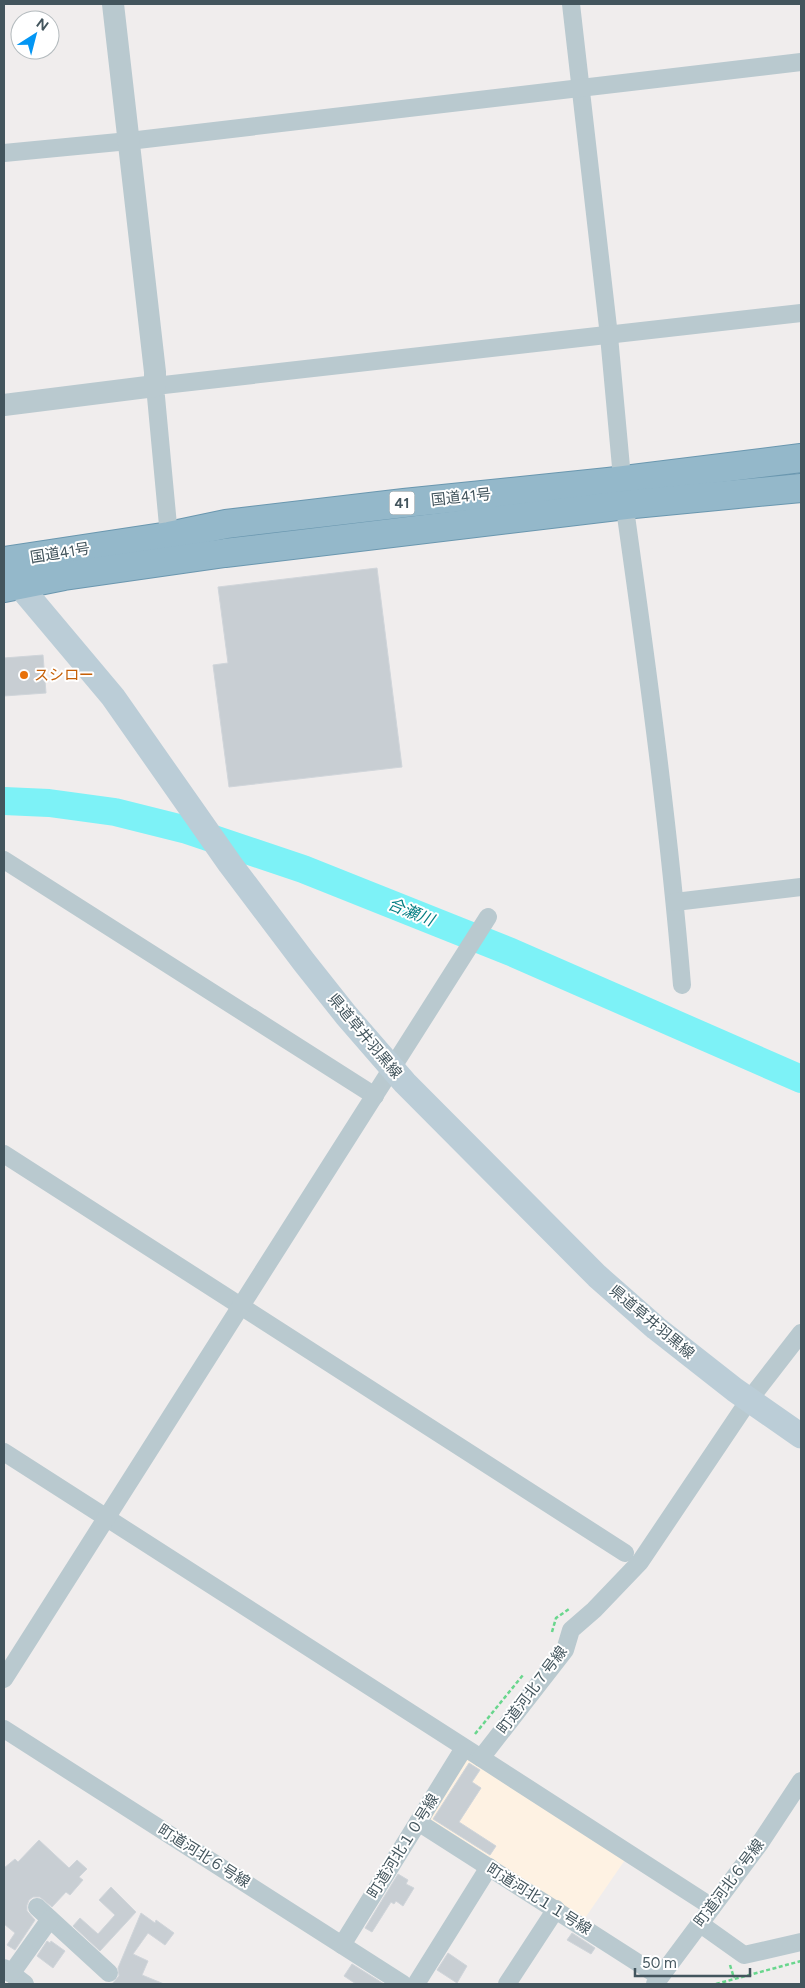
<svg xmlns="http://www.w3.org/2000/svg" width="805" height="1988" font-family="Figtree,'Noto Sans JP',sans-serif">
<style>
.commercial{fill:#fef2e3}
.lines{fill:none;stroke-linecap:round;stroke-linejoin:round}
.river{stroke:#7df2f7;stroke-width:28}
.building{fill:#c8ced3;stroke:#d0d5da}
.trunk-casing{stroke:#6a97af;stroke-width:30}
.path{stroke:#69d68d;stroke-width:2.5;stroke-dasharray:4 2.5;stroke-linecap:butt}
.minor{stroke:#b9c9cf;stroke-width:18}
.tertiary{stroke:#b9c9cf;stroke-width:22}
.secondary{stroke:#bbcdd7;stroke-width:25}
.trunk{stroke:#94b8ca;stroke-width:28}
.food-dot{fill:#e8710a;stroke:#fff;stroke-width:2}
.labels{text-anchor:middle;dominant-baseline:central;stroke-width:4;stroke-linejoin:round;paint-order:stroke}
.shield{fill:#fff;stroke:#7b888e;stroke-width:1}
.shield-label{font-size:14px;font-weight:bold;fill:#43555d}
.street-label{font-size:15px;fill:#43555d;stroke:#fff}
.food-label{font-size:15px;fill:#c56008;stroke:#fff;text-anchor:start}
.water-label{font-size:16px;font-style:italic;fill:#057e82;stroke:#fff}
</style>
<rect width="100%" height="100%" fill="#f0eded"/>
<path class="commercial" d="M462 1759H473L627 1857 583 1921 424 1820Z"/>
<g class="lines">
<path class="river" d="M4 801 49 803 115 812 187 830 303 869 511 952 801 1079"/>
</g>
<g class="building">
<path d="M377 568 402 767 229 787 213 665 228 663 218 587Z"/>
<path d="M43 655 46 693 4 696V658Z"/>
<path d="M469 1763 480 1770 472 1782 481 1788 459 1822 496 1846 490 1855 433 1819Z"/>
<path d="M39 1840 69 1868 77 1860 87 1869 79 1877 83 1880 70 1895 66 1892 52 1907 40 1897H33L29 1900 27 1905V1911L35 1920 15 1950 7 1945 15 1933 4 1924V1868L15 1859 18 1862Z"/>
<path d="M398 1874 408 1880 406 1884 414 1888 403 1906 396 1901 394 1904 391 1902 372 1932 365 1928Z"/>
<path d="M111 1887 136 1912 100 1951 73 1926 80 1918 98 1934 115 1915 99 1900Z"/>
<path d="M141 1913 155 1923 156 1920 174 1933 165 1945 148 1933 133 1954 148 1961 142 1975 164 1984H112L119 1976 118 1968Z"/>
<path d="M572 1933 595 1948 591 1954 567 1940Z"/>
<path d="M47 1941 50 1943 51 1941 65 1951 53 1968 37 1956Z"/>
<path d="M448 1953 467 1966 457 1983 437 1970Z"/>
<path d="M352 1964 384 1984H356L344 1976Z"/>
</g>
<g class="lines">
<defs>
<g id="trunk">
<path d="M4 561 169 536 226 524 404 503 608 482 801 458"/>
<path d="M4 588 64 576 225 553 634 504 801 488"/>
</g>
</defs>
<use href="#trunk" class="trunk-casing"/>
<g class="path">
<path d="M552 1632 556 1618 569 1609"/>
<path d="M475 1734 523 1675"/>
<path d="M730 1965 734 1978"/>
<path d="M716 1984 801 1961"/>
</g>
<g class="minor">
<path d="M571 4 609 336 621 467"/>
<path d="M4 153 129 141 801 62"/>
<path d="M626 516C648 672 669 828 682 985"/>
<path d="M169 536 155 386 801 313"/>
<path d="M4 860 375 1096"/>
<path d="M675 902 801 887"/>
<path d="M4 1154 625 1553"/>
<path d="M4 1452 481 1758"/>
<path d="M4 1679 488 917"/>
<path d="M4 1729 403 1984"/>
<path d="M418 1822 660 1977"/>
<path d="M37 1907 109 1973"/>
<path d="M712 1907 481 1758 565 1650 571 1630 594 1610 640 1562 749 1400 801 1333"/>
<path d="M699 1923 744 1955 801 1942"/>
<path d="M342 1945 464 1748"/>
<path d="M4 1968 25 1984"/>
<path d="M11 1974 50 1919"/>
<path d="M416 1984 489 1867"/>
<path d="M507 1984 556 1909"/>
<path d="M655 1984 760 1843 801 1781"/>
</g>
<path class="tertiary" d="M4 405 155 386V372L113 4"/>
<path class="secondary" d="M8 572 113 697 230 864 304 962 346 1015 405 1083 597 1276 656 1328 735 1390 801 1436"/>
<use href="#trunk" class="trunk"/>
</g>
<circle class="food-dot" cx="24" cy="675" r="5"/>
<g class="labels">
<rect class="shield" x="389.5" y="491.5" width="25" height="23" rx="4"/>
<g class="shield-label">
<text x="402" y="503">41</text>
</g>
<g class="street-label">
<text transform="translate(461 497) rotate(-6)">国道41号</text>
<text transform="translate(60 553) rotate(-9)">国道41号</text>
<text transform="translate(365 1036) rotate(50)">県道草井羽黒線</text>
<text transform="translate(652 1322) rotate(40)">県道草井羽黒線</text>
<text transform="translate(532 1690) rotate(-53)">町道河北７号線</text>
<text transform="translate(403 1846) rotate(-58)">町道河北１０号線</text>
<text transform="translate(204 1856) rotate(32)">町道河北６号線</text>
<text transform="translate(729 1883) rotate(-53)">町道河北６号線</text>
<text transform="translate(539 1899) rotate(32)">町道河北１１号線</text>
</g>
<g class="food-label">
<text x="34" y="675">スシロー</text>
</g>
<g class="water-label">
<text transform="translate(411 912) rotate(22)">合瀬川</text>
</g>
</g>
<rect width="805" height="1988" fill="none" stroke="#43555d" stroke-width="10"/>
<g transform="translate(35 35) rotate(36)"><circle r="24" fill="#ffffff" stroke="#b4bbbe"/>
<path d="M0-4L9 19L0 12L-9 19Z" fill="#0396f4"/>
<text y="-8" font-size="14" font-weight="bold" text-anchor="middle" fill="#43555d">N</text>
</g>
<path d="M635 1968v8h115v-8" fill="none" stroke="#43555d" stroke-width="2.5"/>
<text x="642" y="1968" font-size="15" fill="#43555d" stroke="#ffffff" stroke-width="4" paint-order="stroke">50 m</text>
</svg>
